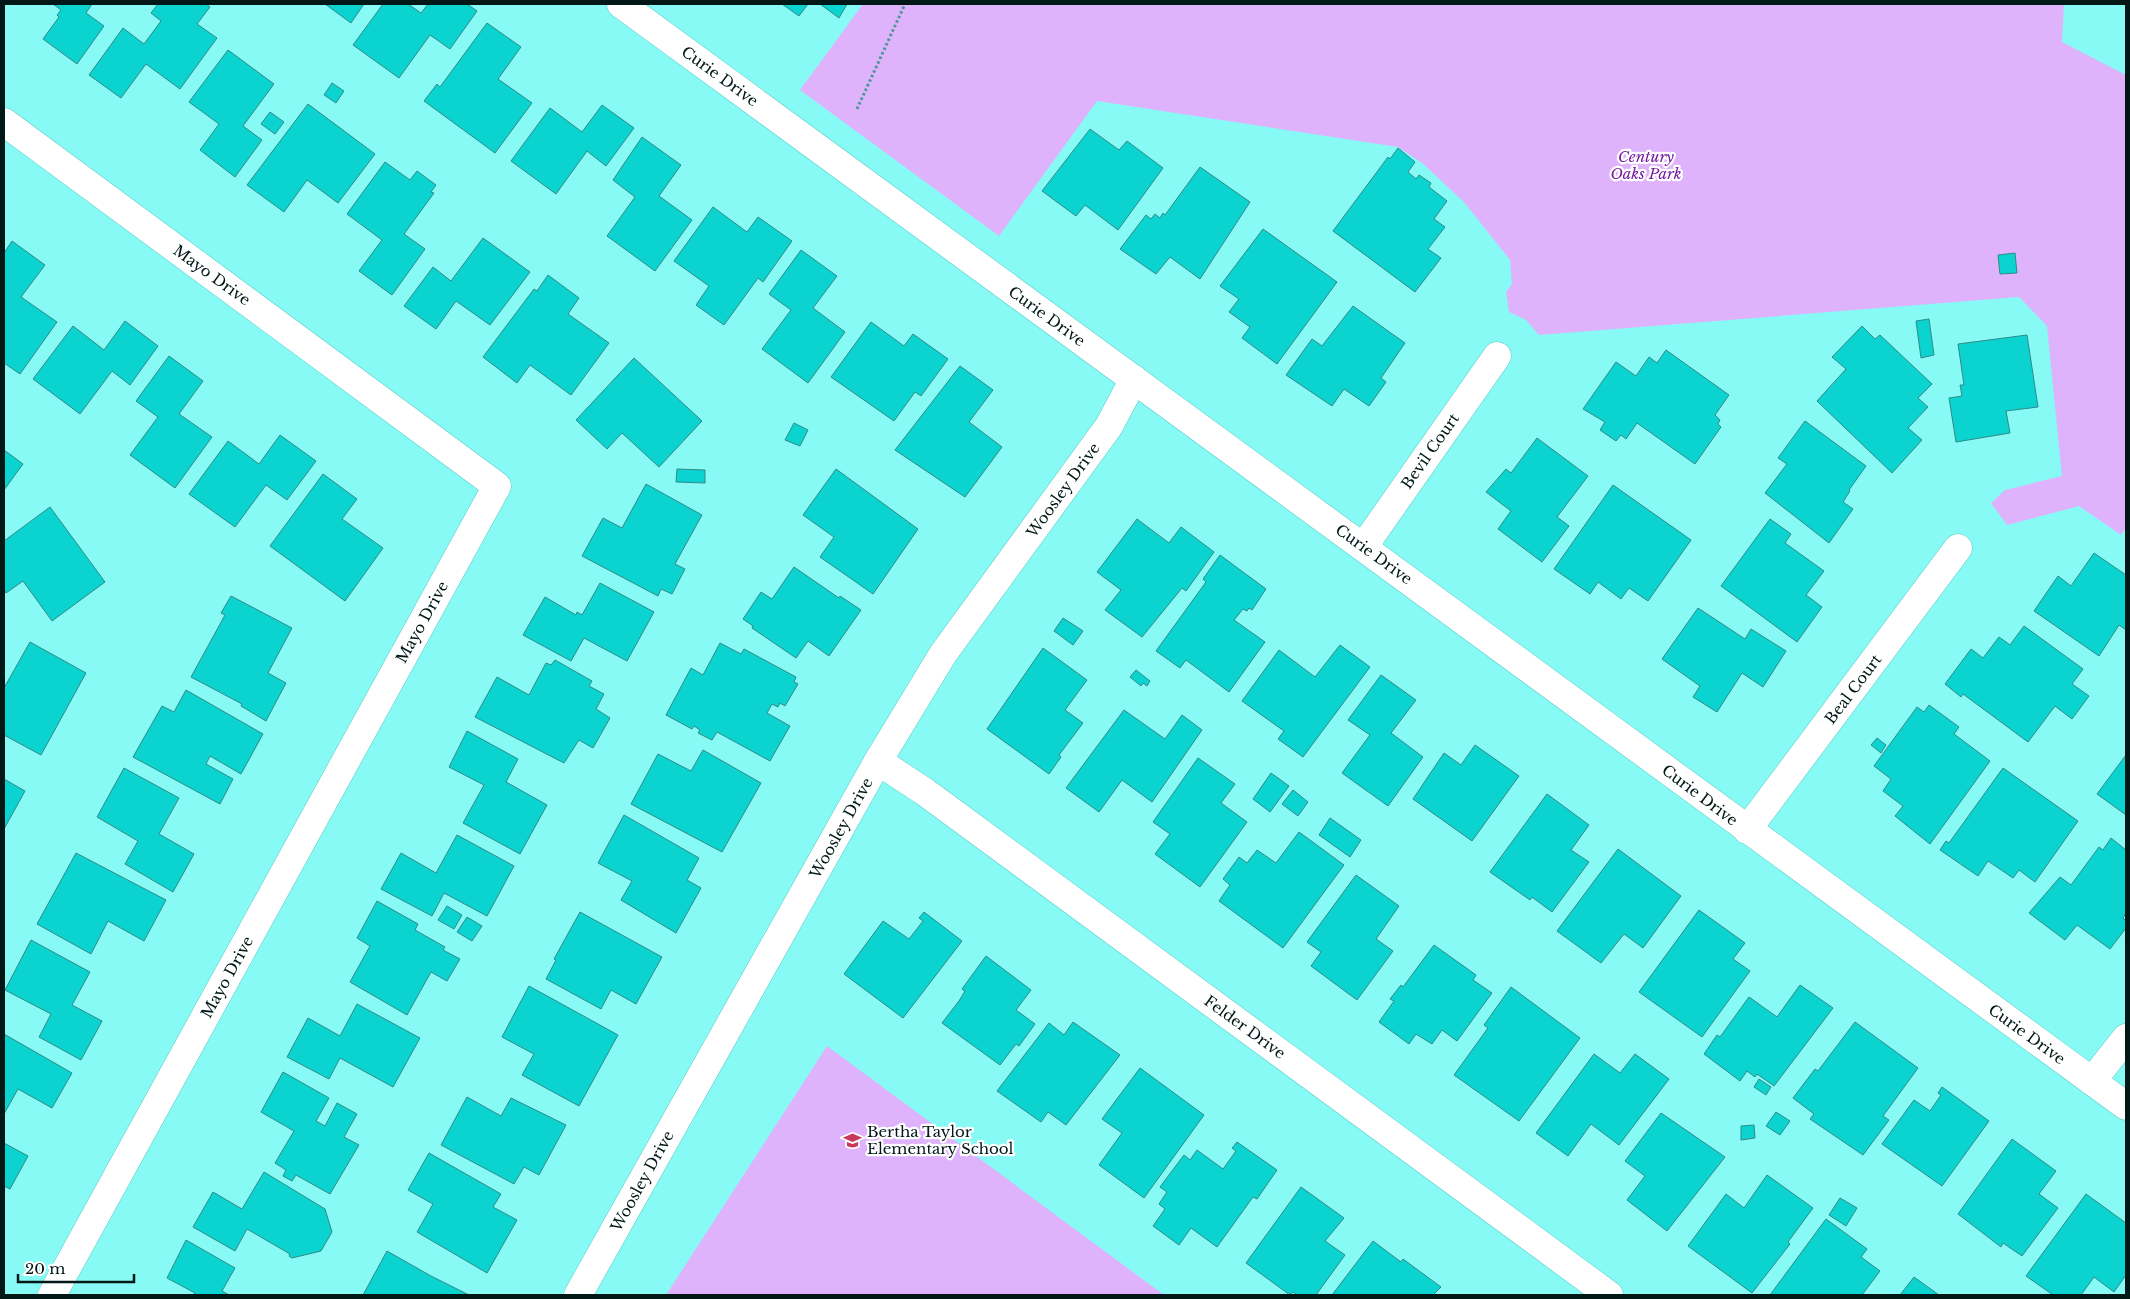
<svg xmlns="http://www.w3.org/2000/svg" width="2130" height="1299" font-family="'Libre Baskerville',serif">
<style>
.green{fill:#dfb3fb}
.building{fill:#0bd3cf;stroke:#318a87}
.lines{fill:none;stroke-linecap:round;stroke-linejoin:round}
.street-casing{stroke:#57cbc7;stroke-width:29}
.path{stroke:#4d9794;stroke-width:3;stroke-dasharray:2.5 2.5;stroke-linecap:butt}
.street{stroke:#fff;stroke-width:28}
.labels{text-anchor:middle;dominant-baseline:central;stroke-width:4.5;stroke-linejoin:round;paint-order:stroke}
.street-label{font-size:15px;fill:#011817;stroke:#fff}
.park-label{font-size:15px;font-style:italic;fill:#761c9e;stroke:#fff}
.poi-label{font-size:15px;fill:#011817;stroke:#fff;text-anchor:start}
</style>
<rect width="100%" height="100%" fill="#88faf5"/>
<g class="green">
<path d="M863 4H2064L2062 42 2126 75V528L2121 535 2079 506 2007 525 1991 503 2005 490 2062 476 2047 326 2019 297 1539 335 1526 320 1509 312 1506 292 1512 284 1510 260 1464 202 1422 163 1398 147 1097 101 999 236 800 90Z"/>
<path d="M827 1046 1164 1295H666Z"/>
</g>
<g class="building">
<path d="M53 4H92L86 13 104 26 77 64 43 39 59 17 57 15 61 10Z"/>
<path d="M158 4H206L210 7 197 24 217 38 180 89 146 64 121 98 89 75 123 28 144 44 161 21 151 13Z"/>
<path d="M325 4H364L351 23Z"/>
<path d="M383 4H408L421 13 428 4H467L477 11 450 49 430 35 399 78 353 45Z"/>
<path d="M782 4H808L799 16Z"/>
<path d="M820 4H847L839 18Z"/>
<path d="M487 23 521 47 498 79 532 103 495 153 424 101 437 84 440 87Z"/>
<path d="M228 50 274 84 243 126 262 140 235 177 200 150 219 124 189 102Z"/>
<path d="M332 83 344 91 336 103 324 95Z"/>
<path d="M308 104 375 154 338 203 307 180 284 212 247 185Z"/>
<path d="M602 105 634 128 606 166 587 151 556 194 511 161 550 108 582 132Z"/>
<path d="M270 112 284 122 275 134 261 124Z"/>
<path d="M1090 129 1119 150 1127 141 1163 168 1118 230 1085 205 1076 216 1042 191Z"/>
<path d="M642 137 681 165 659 196 692 220 655 271 607 236 635 197 613 180Z"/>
<path d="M1398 148 1415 162 1408 172 1416 179 1419 175 1431 183 1429 187 1447 201 1434 219 1445 227 1428 249 1441 258 1415 292 1333 231 1388 157 1390 159Z"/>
<path d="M385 162 410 180 417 171 436 185 431 192 434 193 404 234 425 249 392 295 359 271 382 240 347 214Z"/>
<path d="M1200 167 1250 202 1200 279 1170 257 1156 274 1120 249 1146 215 1151 219 1155 214 1160 218 1163 213 1165 215Z"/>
<path d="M713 207 747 232 758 217 792 241 763 282 758 278 724 325 696 305 709 286 674 261Z"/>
<path d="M1263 229 1337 282 1277 364 1242 338 1250 327 1229 312 1239 299 1220 286Z"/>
<path d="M483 238 530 272 490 325 456 301 436 329 404 306 433 267 451 281Z"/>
<path d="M12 241 45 265 21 297 57 322 20 374 4 363V253Z"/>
<path d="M801 250 837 276 813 308 845 332 808 383 762 349 791 310 769 294Z"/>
<path d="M2015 253 2017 273 2000 274 1998 255Z"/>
<path d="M548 275 579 298 568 314 609 343 571 395 530 365 517 383 483 357 534 289 537 291Z"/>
<path d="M1353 306 1405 343 1381 378 1386 382 1369 406 1344 389 1332 406 1286 375 1312 339 1322 346Z"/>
<path d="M1929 319 1934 355 1921 358 1916 321Z"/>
<path d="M125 321 158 346 130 385 112 371 80 414 33 379 73 326 104 350Z"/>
<path d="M871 322 904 346 913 334 948 359 921 396 915 392 894 421 831 377Z"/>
<path d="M1862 326 1875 339 1880 335 1932 384 1918 398 1928 407 1908 428 1922 440 1892 473 1817 401 1846 369 1832 357Z"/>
<path d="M2027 335 2038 407 2006 411 2010 433 1956 442 1949 398 1962 396 1960 385H1964L1958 344Z"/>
<path d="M1666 350 1729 395 1715 415 1720 420 1718 424 1721 427 1695 464 1637 423 1626 439 1621 435 1616 441 1600 430 1605 422 1583 409 1616 362 1636 376 1649 357 1657 363Z"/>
<path d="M169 356 203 381 179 414 212 437 175 488 130 455 158 417 136 401Z"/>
<path d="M634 358 702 421 659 467 622 433 607 449 576 420Z"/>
<path d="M960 366 993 390 969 422 1002 447 965 497 895 450Z"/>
<path d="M1805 421 1866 466 1849 490 1850 491 1843 502 1853 509 1829 543 1765 493 1787 464 1778 458Z"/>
<path d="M794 423 808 430 800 446 785 440Z"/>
<path d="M280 435 316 461 287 500 266 485 235 527 189 494 228 441 259 464Z"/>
<path d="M1537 438 1588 476 1557 517 1569 526 1542 562 1498 529 1511 511 1486 492 1506 469 1511 473Z"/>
<path d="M4 450 23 464 4 490Z"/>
<path d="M677 469 705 470V483L676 482Z"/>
<path d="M836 469 918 529 873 594 820 557 834 537 803 515Z"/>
<path d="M323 474 357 499 342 519 383 548 345 601 270 546Z"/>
<path d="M646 484 702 515 675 564 685 569 672 594 661 589 658 596 582 556 603 518 622 528Z"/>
<path d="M1613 485 1691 540 1648 601 1629 588 1621 599 1598 582 1590 594 1554 569Z"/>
<path d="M50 507 105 582 52 621 23 581 6 593 4 590V541Z"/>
<path d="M1137 519 1169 543 1181 527 1214 552 1186 591 1182 588 1142 637 1105 610 1121 590 1097 572Z"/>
<path d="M1770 519 1791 534 1785 543 1824 571 1806 595 1822 607 1797 642 1721 586Z"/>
<path d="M2094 553 2126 575V630L2119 625 2099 656 2034 611 2058 576 2071 586Z"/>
<path d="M1220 555 1266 589 1252 610 1249 608 1247 611 1243 609 1234 620 1265 642 1229 692 1186 660 1180 668 1156 651 1206 582 1203 579Z"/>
<path d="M794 567 839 598 840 596 861 610 829 656 808 641 796 658 752 628 753 626 743 619 761 592 772 599Z"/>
<path d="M600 583 654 612 627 661 584 638 571 661 523 635 545 597 576 615 577 612 582 615Z"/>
<path d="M231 596 292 628 268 673 286 683 266 721 241 706 242 704 191 677 225 615 221 613Z"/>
<path d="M1698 608 1745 639 1751 629 1786 651 1763 687 1742 673 1717 712 1693 697 1700 686 1662 659Z"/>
<path d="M1063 618 1083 631 1073 645 1054 631Z"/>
<path d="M2024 626 2083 669 2072 684 2089 696 2072 719 2055 706 2028 742 1963 694 1961 697 1945 684 1971 649 1983 658 1999 637 2010 645Z"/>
<path d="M30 642 86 673 41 755 4 735V688Z"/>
<path d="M720 643 741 654 744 649 796 677 794 682 798 684 785 706 780 703 778 707 772 704 767 713 790 726 770 761 717 732 712 740 698 733 700 730 694 726 692 729 666 715 691 668 703 675Z"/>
<path d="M1340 645 1370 667 1303 757 1278 739 1284 731 1242 701 1279 650 1315 677Z"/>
<path d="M1043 648 1087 680 1065 710 1083 723 1059 755 1061 757 1049 774 987 729Z"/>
<path d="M555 660 592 681 589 686 604 694 596 709 610 718 593 748 579 740 564 763 475 717 497 677 529 695 546 663 551 665Z"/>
<path d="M1136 670 1150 681 1147 686 1143 683 1141 686 1130 677Z"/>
<path d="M1381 675 1416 700 1391 733 1423 757 1388 806 1342 773 1370 735 1348 720Z"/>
<path d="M186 690 263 734 241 774 210 756 206 764 233 779 220 804 133 757 162 706 174 712Z"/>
<path d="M1929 705 1959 727 1954 734 1990 761 1930 844 1895 816 1903 806 1883 791 1891 779 1874 766 1917 707 1924 712Z"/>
<path d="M1124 710 1165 739 1182 715 1202 730 1152 802 1122 780 1099 812 1066 788Z"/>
<path d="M467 731 518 759 506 782 547 805 520 854 463 823 484 785 449 767Z"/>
<path d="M1877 738 1886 745 1881 753 1871 745Z"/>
<path d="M1475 745 1519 776 1472 841 1413 799 1444 753 1461 765Z"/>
<path d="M703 750 761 783 722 852 631 804 658 754 691 771Z"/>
<path d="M2126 755V815L2097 794Z"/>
<path d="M1198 758 1235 784 1221 803 1247 822 1200 887 1155 854 1170 834 1153 822Z"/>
<path d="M124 768 179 798 159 834 194 854 173 892 125 864 138 841 97 817Z"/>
<path d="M2003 768 2078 821 2035 882 2019 870 2013 878 1988 861 1978 876 1940 850 1946 841 1949 843Z"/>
<path d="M1271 773 1289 786 1270 812 1253 799Z"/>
<path d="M4 779 25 791 4 829Z"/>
<path d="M1293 790 1308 802 1298 816 1282 804Z"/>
<path d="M1547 794 1589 825 1571 850 1589 862 1552 912 1532 897 1530 900 1490 872Z"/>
<path d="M624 815 699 858 687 880 701 888 676 933 621 900 632 881 598 863Z"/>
<path d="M1330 818 1361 840 1350 857 1319 835Z"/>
<path d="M1299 832 1344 865 1283 948 1219 901 1230 885 1223 879 1239 857 1247 863 1257 850 1276 863Z"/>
<path d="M457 835 514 866 487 916 444 893 432 916 381 889 401 853 436 873Z"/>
<path d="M2111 838 2126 850V913L2123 918 2126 921V928L2110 949 2077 925 2065 940 2029 913 2060 877 2071 885 2099 847 2103 850Z"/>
<path d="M1618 849 1681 896 1643 948 1624 934 1601 963 1557 931Z"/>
<path d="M76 853 166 900 144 941 108 921 91 954 37 924Z"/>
<path d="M1356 875 1399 906 1376 939 1393 951 1357 1000 1311 966 1321 952 1307 942Z"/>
<path d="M377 901 418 924 415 930 445 947 443 950 460 959 447 981 431 972 407 1015 350 982 370 946 357 938Z"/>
<path d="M447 906 462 915 454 929 438 920Z"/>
<path d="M1699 910 1745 943 1733 959 1750 971 1702 1037 1639 992Z"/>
<path d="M580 912 662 957 636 1004 611 990 601 1009 546 979 556 960 554 959Z"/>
<path d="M924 912 962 941 903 1018 844 974 883 921 909 939 923 921 919 918Z"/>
<path d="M467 917 482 926 472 941 457 932Z"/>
<path d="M31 940 90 972 72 1005 102 1021 81 1060 39 1037 51 1014 5 990Z"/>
<path d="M1434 945 1476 975 1473 980 1492 993 1457 1041 1442 1030 1432 1044 1416 1034 1409 1044 1379 1022 1394 1001 1390 999 1401 985 1403 987Z"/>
<path d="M986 956 1031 990 1016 1010 1035 1024 1019 1046 1016 1044 1000 1065 942 1023 959 1001 965 991 962 989Z"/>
<path d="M1800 985 1833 1008 1774 1086 1757 1074 1755 1077 1747 1071 1740 1081 1704 1054 1717 1035 1720 1037 1749 997 1777 1017Z"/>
<path d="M529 986 618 1035 579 1106 522 1075 534 1054 502 1037Z"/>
<path d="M1511 987 1580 1038 1519 1121 1454 1075 1488 1028 1484 1025Z"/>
<path d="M357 1004 420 1038 393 1087 340 1058 329 1079 287 1057 308 1018 340 1036Z"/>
<path d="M1073 1022 1120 1055 1066 1125 1048 1112 1041 1122 997 1091 1049 1023 1064 1035Z"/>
<path d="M1855 1022 1918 1068 1883 1116 1889 1120 1863 1155 1810 1119 1814 1114 1793 1098 1815 1069 1818 1071Z"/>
<path d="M4 1034 72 1073 52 1108 18 1089 4 1114Z"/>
<path d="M1594 1054 1620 1073 1635 1054 1669 1079 1619 1145 1591 1124 1568 1156 1536 1133Z"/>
<path d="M1140 1068 1204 1115 1144 1198 1099 1165 1122 1133 1102 1119Z"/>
<path d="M283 1072 329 1098 316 1121 325 1126 337 1103 357 1114 344 1137 359 1145 330 1194 296 1175 292 1181 283 1176 286 1170 275 1163 294 1131 261 1112Z"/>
<path d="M1759 1079 1771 1087 1766 1095 1754 1087Z"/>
<path d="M1942 1087 1989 1121 1942 1186 1882 1144 1914 1100 1930 1111 1941 1095 1938 1093Z"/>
<path d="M467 1097 501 1116 511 1098 566 1125 539 1175 524 1167 514 1184 441 1145Z"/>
<path d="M1776 1112 1790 1121 1780 1135 1766 1126Z"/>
<path d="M1661 1113 1725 1157 1667 1231 1627 1200 1645 1176 1625 1161Z"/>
<path d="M1754 1125 1755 1138 1741 1140V1126Z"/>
<path d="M2012 1139 2056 1171 2039 1194 2058 1208 2022 1256 2003 1243 2001 1247 1958 1214Z"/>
<path d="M1237 1142 1277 1170 1257 1199 1253 1197 1217 1247 1191 1228 1179 1245 1153 1226 1165 1209 1159 1204 1167 1192 1160 1187 1184 1155 1190 1160 1197 1150 1223 1169 1236 1151 1232 1148Z"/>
<path d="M4 1143 28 1156 10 1189 4 1186Z"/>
<path d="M429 1153 501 1194 493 1207 517 1220 487 1273 417 1232 433 1204 408 1190Z"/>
<path d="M264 1172 325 1209 332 1232 321 1251 292 1258 289 1256 290 1254 247 1229 235 1251 193 1227 213 1192 242 1209Z"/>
<path d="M1767 1175 1813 1208 1788 1242 1790 1244 1752 1293 1688 1246 1726 1194 1744 1208Z"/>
<path d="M1301 1187 1344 1218 1325 1241 1345 1255 1316 1295H1297L1293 1292 1290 1295 1246 1263Z"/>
<path d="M2086 1194 2126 1223V1275L2114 1292 2094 1277 2081 1295H2053L2026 1276Z"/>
<path d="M1840 1198 1857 1208 1846 1226 1829 1215Z"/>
<path d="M1826 1219 1867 1249 1861 1257 1880 1271 1862 1295H1770Z"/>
<path d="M186 1240 235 1268 222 1291 229 1295H193L195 1293 167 1278Z"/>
<path d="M1373 1241 1401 1262 1403 1259 1441 1287 1433 1295H1332Z"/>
<path d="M387 1251 431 1276 469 1295H363Z"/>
<path d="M1914 1277 1939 1295H1900Z"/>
</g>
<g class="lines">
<defs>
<g id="street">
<path d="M621 4C1123 371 1625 738 2126 1106"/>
<path d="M4 122 497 486 52 1295"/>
<path d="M1364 546 1497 356"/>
<path d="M878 761 925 792 1609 1295"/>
<path d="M1747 830 1958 548"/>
<path d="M2092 1081 2126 1038"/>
<path d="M578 1295 878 761 943 654 1109 426 1134 379"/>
</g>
</defs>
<use href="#street" class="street-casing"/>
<path class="path" d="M857 109 905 4"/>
<use href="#street" class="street"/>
</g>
<defs>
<symbol id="school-bare" viewBox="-9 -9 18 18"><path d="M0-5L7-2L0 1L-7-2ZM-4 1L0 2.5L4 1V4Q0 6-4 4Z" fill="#c9395a" stroke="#fff" stroke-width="2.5" paint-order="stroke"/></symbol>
</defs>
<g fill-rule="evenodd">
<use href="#school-bare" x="840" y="1128" width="25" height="25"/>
</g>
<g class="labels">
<g class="street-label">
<text transform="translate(720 76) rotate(36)">Curie Drive</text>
<text transform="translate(212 275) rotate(36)">Mayo Drive</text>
<text transform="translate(1047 316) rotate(36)">Curie Drive</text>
<text transform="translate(1430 451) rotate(-55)">Bevil Court</text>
<text transform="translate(1063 490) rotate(-54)">Woosley Drive</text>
<text transform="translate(1374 554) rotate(36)">Curie Drive</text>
<text transform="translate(422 622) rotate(-61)">Mayo Drive</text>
<text transform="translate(1853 689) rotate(-53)">Beal Court</text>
<text transform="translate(1700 795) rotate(37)">Curie Drive</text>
<text transform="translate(841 828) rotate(-61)">Woosley Drive</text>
<text transform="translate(227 977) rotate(-61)">Mayo Drive</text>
<text transform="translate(1245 1027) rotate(36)">Felder Drive</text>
<text transform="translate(2027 1034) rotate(36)">Curie Drive</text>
<text transform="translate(642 1181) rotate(-61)">Woosley Drive</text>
</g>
<g class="park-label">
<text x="1646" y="156">Century<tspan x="1646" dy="17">Oaks Park</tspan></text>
</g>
<g class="poi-label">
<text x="867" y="1131">Bertha Taylor<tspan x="867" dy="17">Elementary School</tspan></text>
</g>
</g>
<rect width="2130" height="1299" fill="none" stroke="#011817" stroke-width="10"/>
<path d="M18 1274v8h116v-8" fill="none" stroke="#011817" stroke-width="2.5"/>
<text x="25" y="1274" font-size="15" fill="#011817" stroke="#ffffff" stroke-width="4" paint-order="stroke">20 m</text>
</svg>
